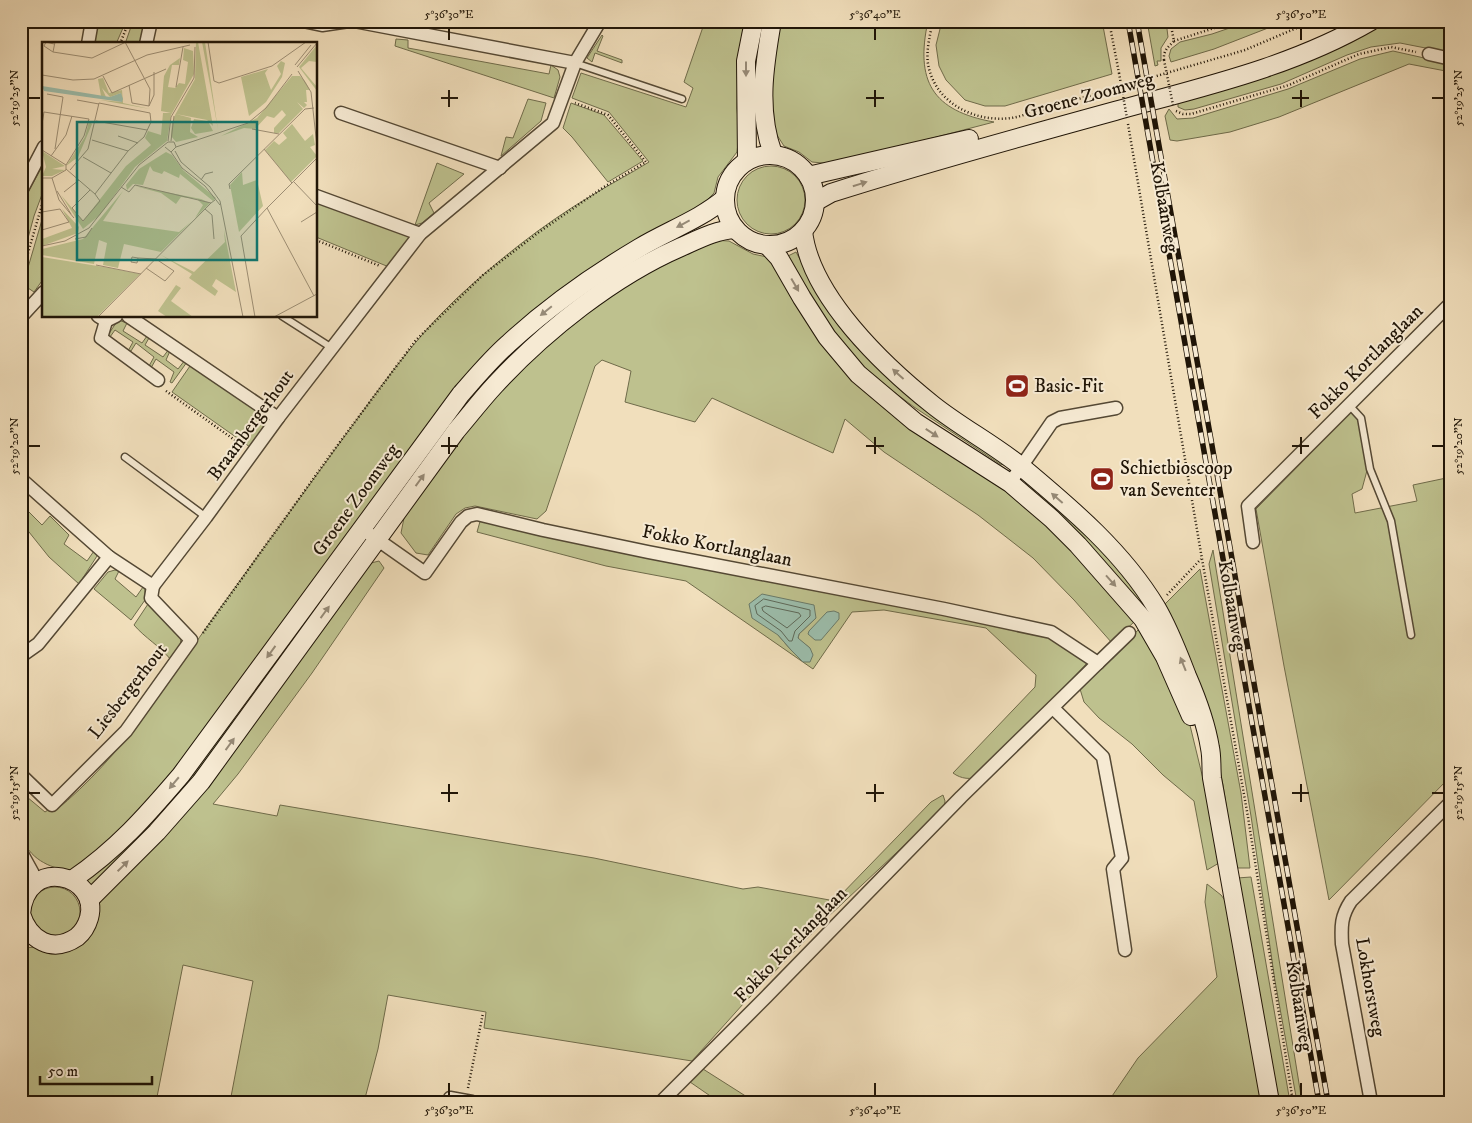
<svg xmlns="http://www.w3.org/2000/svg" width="1472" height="1123" font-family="'IM FELL DW Pica',serif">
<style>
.green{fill:#bec18e;stroke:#6f6b4a;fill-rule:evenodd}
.water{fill:#9cbdab;stroke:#6a7a69}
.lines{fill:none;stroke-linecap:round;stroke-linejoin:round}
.shore{stroke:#5e6959;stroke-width:1}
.lane-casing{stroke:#544834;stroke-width:9}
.street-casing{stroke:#544834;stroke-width:15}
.secondary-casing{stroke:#201507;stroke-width:20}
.path{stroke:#201507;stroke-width:2.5;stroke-dasharray:1 2.5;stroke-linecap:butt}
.lane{stroke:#f6ead3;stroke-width:6}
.street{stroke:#f6ead3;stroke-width:12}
.secondary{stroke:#f6ead3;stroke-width:18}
.rail-casing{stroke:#201507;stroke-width:5.5}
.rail{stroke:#f6ead3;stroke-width:4;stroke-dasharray:11;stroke-linecap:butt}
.path-bridge{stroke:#201507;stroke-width:2.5;stroke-dasharray:1 2.5;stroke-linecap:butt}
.oneway{fill:#968a77}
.ticks{fill:none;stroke:#201507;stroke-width:2}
.labels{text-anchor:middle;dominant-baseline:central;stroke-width:4;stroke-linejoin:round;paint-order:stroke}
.street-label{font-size:19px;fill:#201507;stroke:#f6ead3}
.poi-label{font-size:19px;fill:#201507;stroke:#f6ead3;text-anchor:start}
.inset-road{fill:none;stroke:#9d8e74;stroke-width:1}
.view{fill:#0f766e;fill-opacity:0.15;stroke:#0f766e;stroke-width:2.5}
.inset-edge{fill:none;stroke:#201507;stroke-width:2.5}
.neatline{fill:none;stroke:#201507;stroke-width:2}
.ticks-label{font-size:12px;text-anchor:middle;fill:#201507}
</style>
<rect width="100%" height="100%" fill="#f1dfbc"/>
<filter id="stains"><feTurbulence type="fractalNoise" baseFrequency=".004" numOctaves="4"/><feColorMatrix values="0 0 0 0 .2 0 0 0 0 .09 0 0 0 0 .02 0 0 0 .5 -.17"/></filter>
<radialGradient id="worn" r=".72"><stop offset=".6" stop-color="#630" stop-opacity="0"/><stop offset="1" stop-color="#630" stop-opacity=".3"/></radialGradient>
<g class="green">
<path d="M99 21H126L116 44H93Z"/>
<path d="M133 21H145L141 44H125Z"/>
<path d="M705 21H744L738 65 737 108 739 134 737 152 718 177 714 193 701 206 510 336 188 759 120 836 70 871C49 868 28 858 22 836 19 827 21 802 21 792L45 812 48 810 55 811C123 756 168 681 218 611 260 553 302 495 344 437 379 389 413 340 456 299 497 261 543 224 591 196 610 184 630 174 649 162L609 112 572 98 581 73 686 107 693 88 684 82Z"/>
<path d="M776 21H928C915 81 932 111 994 122L833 164 812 162 799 152 784 146 775 132 771 116 770 65Z"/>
<path d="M942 21H1100L1103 26 1112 74 1005 106H985L965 100 946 80 939 66 936 45Z"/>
<path d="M1147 21H1166L1168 37 1161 48V61H1157L1158 65 1155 66Z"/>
<path d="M1250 21H1286L1214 49 1171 62 1169 56 1171 49 1180 42 1212 34Z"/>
<path d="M1387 21H1451V53L1400 43 1371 47 1347 55 1281 84 1194 109 1185 110 1178 107V102L1362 34Z"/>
<path d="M602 35 603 36 597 51 622 60V63L595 53 592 62 587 58Z"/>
<path d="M396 39 408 40V48L549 74 551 65 558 70 560 77 554 98 395 46Z"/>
<path d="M1393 51 1451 64V72L1409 64 1279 117 1230 132 1177 141 1170 140 1165 116 1169 109 1177 119 1193 118 1288 89 1360 59Z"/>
<path d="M528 99 546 103 541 121 501 156 506 137 513 138Z"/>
<path d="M571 103 604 115 643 161 608 182 572 137 563 128Z"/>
<path d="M44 163V189L34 216 21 264V205Z"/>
<path d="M437 163 464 174 429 203 434 213 422 223 415 225Z"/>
<circle cx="771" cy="200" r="34"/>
<path d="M316 201 409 236V241L389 267 316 237Z"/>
<path d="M44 213V278L34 292 22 284 27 271Z"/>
<path d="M711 240 729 241 753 254 767 257 779 268 835 352 1014 494 1064 538 1136 620 1112 643 1074 600 1033 558 978 515 884 452 845 419 833 453 712 398 695 422 625 402 631 371 602 360 595 366 546 511 537 519 475 506 465 508 456 514 428 555 416 553 401 533 405 513 458 438 507 384 573 321 640 275Z"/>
<path d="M796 252C809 276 822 302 838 325 883 384 946 422 1006 463L1008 466 1000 464 914 407 866 371 847 353 786 257Z"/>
<path d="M118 320 127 323 123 331 142 343 147 336 149 338 145 345 163 357 169 349 170 351 166 360 178 369 185 360 187 362 172 383 170 382 174 372 156 359 151 368 149 366 154 357 136 343 131 351H128L133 342 115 330 110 337 108 335Z"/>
<path d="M190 366 267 416 270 420 250 447 172 392Z"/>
<path d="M1355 408 1366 434 1369 463 1362 489 1352 494 1355 513 1417 501 1413 485 1451 477V752L1443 759 1451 767V776L1329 900 1284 666 1256 509Z"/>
<path d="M1026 482 1097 542 1149 607 1143 613 1024 485Z"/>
<path d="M21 504 42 525 50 516 69 535 64 544 87 561 94 551 97 556 79 584 49 557 21 522Z"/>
<path d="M481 518 1048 637 1087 663 979 776C971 780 961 779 953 773L1035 687 1036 675 986 628 884 610 852 612 813 669 686 581 606 566 477 532ZM816 618 799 634 798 639 810 648 791 650 778 635Z"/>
<path d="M361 542H366L198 778 91 887 85 878Z"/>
<path d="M1213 550 1302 1102H1297L1275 981 1251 816 1209 564Z"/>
<path d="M379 561 384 568 312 673 238 774 213 804 277 816 280 805 594 858 743 889 758 887 835 901 931 802 943 795 945 801 944 808 830 915 744 1003 692 1061 484 1028 486 1012 388 995 378 1049 364 1102H230L253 981 183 965 156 1102H21V948L37 947 51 952 98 906 107 890 371 563Z"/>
<path d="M1200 569 1241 793 1250 868H1236L1223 785 1207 714 1161 608Z"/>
<path d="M115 570 119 571 115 579 136 597 143 587 145 589V600L131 620 94 589 108 572Z"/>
<path d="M148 604 181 637 180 649 171 660C160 646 145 638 134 625Z"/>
<path d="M1141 627 1188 717 1204 783 1219 863 1207 870 1194 801 1163 775 1132 744 1099 718 1084 702 1080 689Z"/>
<path d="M1251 877 1290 1102H1278L1237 878Z"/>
<path d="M1207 884 1221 895 1227 903 1261 1102H1108L1138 1058 1217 977 1205 902Z"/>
<circle cx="55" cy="912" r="25"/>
<path d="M703 1069 755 1102H719L690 1082Z"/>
</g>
<g class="water">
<path d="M762 594 814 605 816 618 799 634 798 638 810 648 813 655 810 662H803L791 650 778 635 752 618 749 604Z"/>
<path d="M834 611 839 613V619L821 640H815L808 634 809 631 827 612Z"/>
</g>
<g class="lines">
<g class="shore">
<path d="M764 599 810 610V616L795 631 792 641H789L781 631 757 614 755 606Z"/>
<path d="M766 606 799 613 801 616 787 628 763 611 762 608Z"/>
</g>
<defs>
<g id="lane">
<path d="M575 63 682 99"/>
<path d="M282 316 332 348"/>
<path d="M1349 405 1361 418 1370 469 1391 521 1411 635"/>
<path d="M125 457 206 517"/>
</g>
<g id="street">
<path d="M303 21 322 25 349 21"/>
<path d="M354 21 575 63"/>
<path d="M88 44 92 21"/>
<path d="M146 44 151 21"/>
<path d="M1429 54 1451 59"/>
<path d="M341 113 500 168"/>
<path d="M21 191 44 147"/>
<path d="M316 196 420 234"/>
<path d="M98 316 106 321 116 316"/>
<path d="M128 316 278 418"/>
<path d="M21 317 44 292"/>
<path d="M106 321 101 338 158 380"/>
<path d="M21 479 109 557 153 586 206 517 278 418 420 234 553 123 575 63 600 21"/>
<path d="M1010 483 1052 422 1060 418 1116 408"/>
<path d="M361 528 425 573 461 522 468 516 477 514 543 530 648 552 944 609 1051 632 1098 663 1129 633"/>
<path d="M1253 542 1248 506 1451 303"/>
<path d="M21 656 38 644 109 557"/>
<path d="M1053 708 1103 757 1122 858 1113 869 1125 950"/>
<path d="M21 775 52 805 126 731 191 640 151 598 153 586"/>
<path d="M21 852 37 881"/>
<path d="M449 1102 450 1098 472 1102"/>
<path d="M661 1102 766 997 961 797 1098 663"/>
<path d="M1371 1102 1342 944C1341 926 1341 916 1351 901L1451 802"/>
</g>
<g id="secondary">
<path d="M772 21C764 67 757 110 773 154"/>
<circle cx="770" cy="200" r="45"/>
<path d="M747 161 746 61 754 21"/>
<path d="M808 176 969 139"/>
<path d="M815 202 831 193C925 163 1020 137 1115 111 1202 87 1292 67 1371 21"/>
<path d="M803 231C810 296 884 366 933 405 962 428 995 445 1023 468 1072 509 1123 552 1156 607 1169 629 1178 653 1187 676 1197 699 1206 723 1210 748 1212 757 1211 768 1212 778L1270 1102"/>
<path d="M767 245 779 258 802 298 827 337 858 374 915 422 1010 483 1052 519 1078 545 1143 619 1165 657 1191 716"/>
<path d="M72 880C117 849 146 816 181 775L461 394C476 377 491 359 508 344 548 307 592 276 639 248 667 231 699 220 724 199"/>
<path d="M89 900 157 832 201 782 456 431C469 416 481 400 495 385 545 331 614 276 681 247 699 239 716 230 735 229"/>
<path d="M21 914C26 854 101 875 89 918 87 925 83 932 77 937 52 954 29 940 21 914"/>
</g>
</defs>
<use href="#lane" class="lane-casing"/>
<use href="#street" class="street-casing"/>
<use href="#secondary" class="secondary-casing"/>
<g class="path">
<path d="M933 21C930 35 926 50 928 64 935 105 979 125 1017 117L1245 50 1313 21"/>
<path d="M1109 21 1119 73"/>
<path d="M1174 41 1236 21"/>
<path d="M120 44 129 21"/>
<path d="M1164 60C1163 51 1168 47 1174 41L1170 21"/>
<path d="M1176 111 1183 114H1191L1289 85 1359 54 1391 47 1416 52"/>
<path d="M1128 124 1202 559 1248 817 1293 1102"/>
<path d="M316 240 380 266"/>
<path d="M21 277 44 198"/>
<path d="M166 391 243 446"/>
<path d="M1167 595 1201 559"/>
<path d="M203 633 331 454 416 340 483 275 539 232 604 187 646 162 608 115 575 103"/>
<path d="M468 1088 483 1013"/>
</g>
<use href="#lane" class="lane"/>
<use href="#street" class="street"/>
<use href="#secondary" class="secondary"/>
<defs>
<g id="rail">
<path d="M1128 21 1319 1102"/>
<path d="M1137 21 1328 1102"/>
</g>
</defs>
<use href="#rail" class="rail-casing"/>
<use href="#rail" class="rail"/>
<g class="path-bridge">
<path d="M1164 60 1173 105"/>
<path d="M1119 73 1127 118"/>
</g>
</g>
<defs><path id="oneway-solid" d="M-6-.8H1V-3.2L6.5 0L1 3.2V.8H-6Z" transform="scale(1.25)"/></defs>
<g class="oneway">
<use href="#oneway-solid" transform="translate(746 69) rotate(90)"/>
<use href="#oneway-solid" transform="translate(860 184) rotate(-17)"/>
<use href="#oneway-solid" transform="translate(683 224) rotate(152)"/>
<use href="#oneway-solid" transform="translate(795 285) rotate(60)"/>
<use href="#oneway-solid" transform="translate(546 311) rotate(141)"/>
<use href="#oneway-solid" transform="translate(898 374) rotate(-138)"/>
<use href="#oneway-solid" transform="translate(932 433) rotate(33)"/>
<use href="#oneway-solid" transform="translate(420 480) rotate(-54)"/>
<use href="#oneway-solid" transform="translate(1057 498) rotate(-139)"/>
<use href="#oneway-solid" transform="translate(1111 581) rotate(48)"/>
<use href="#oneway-solid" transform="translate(325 612) rotate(-54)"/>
<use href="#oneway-solid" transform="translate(271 652) rotate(126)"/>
<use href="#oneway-solid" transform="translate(1183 664) rotate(-112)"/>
<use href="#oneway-solid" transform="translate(230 744) rotate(-54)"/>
<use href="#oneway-solid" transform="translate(174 783) rotate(130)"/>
<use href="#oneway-solid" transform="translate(123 866) rotate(-44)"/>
</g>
<path class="ticks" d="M449 28V40M875 28V40M1301 28V40M449 90V107M875 90V107M1301 90V107M28 98H40M441 98H458M866 98H884M1292 98H1309M1432 98H1444M449 437V454M875 437V454M1301 437V454M28 446H40M441 446H458M866 446H884M1292 446H1309M1432 446H1444M449 784V802M875 784V802M1301 784V802M28 793H40M441 793H458M866 793H884M1292 793H1309M1432 793H1444M449 1083V1096M875 1083V1096M1301 1083V1096"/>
<defs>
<symbol id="stadium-square" viewBox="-11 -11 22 22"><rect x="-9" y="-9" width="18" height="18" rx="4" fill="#8f2418" stroke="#f6ead3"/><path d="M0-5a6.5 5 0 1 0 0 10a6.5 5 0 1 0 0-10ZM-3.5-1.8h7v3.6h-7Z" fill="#fff"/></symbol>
</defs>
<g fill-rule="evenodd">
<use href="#stadium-square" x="1003" y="372" width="28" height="28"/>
<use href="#stadium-square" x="1088" y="465" width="28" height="28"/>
</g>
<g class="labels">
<g class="street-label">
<text transform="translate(1089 96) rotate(-15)">Groene Zoomweg</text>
<text transform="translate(1164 207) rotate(80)">Kolbaanweg</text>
<text transform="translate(1366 362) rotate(-45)">Fokko Kortlanglaan</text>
<text transform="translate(251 425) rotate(-54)">Braambergerhout</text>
<text transform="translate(356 500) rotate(-54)">Groene Zoomweg</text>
<text transform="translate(717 546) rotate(11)">Fokko Kortlanglaan</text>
<text transform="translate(1232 606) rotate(80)">Kolbaanweg</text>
<text transform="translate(128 691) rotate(-52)">Liesbergerhout</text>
<text transform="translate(791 945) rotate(-46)">Fokko Kortlanglaan</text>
<text transform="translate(1370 987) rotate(80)">Lokhorstweg</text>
<text transform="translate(1299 1006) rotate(81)">Kolbaanweg</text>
</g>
<g class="poi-label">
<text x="1034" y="386">Basic-Fit</text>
<text x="1120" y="468">Schietbioscoop<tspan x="1120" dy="22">van Seventer</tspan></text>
</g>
</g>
<g transform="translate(42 42)">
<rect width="275" height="275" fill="#f1dfbc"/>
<path d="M154 0H156L171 84 165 78 134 72 149 76 148 90 156 95 134 100 129 94 130 81 133 73 153 37ZM160 0H163L176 88 169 48ZM275 3V20L267 19 259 26 275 45V49L257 25ZM142 6 151 9 152 32 129 73 125 99 93 125 58 173 41 187 19 153 41 179 84 124 109 103 103 96 106 89 119 93 121 71H129L119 69 122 34 128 23 138 16 137 23H130L126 45 133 46 137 41 143 42 146 20 141 18ZM239 19 243 21 240 35 224 60 207 74 199 35 226 27 223 31 229 48 239 32 235 24ZM250 34H258L263 39 268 48H264L265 60H262L265 63 262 66 255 60 261 67 237 91H232V86L244 73 240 68 232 76 225 74 213 87 202 86 179 94 215 76ZM61 36 67 51 80 48 81 61 108 67 58 58 80 60 79 51 68 55 60 46 64 55 59 54 56 37ZM152 77 166 79 171 89 153 92 149 86ZM47 79 50 82 36 115 24 124 43 95ZM250 82 263 99 271 92 273 103 268 105 275 114 249 140 223 108 232 99 237 103 245 96 241 91ZM0 109 23 124 10 127 23 128 10 134H0L4 125ZM124 110 130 113 141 128 174 156 171 159 138 132 137 136 122 129 120 132 111 129 108 124 101 143 91 142 85 148 84 143 97 127ZM200 130 201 143 215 138 221 164 197 190 188 143ZM93 144 159 157 168 161 153 176 161 163 155 157 139 155 134 162 119 151ZM81 149 61 179 137 190 150 179 119 210 82 202 76 226 61 223 65 201 57 198 52 222 0 213V207L41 197ZM20 167 37 185 36 191 0 204V197L30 186ZM182 188 194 250 174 237 170 244 176 249 173 254 147 236 150 232 119 213 152 230 183 200ZM0 215 68 226 98 232 55 275H0ZM134 243 139 246 129 259 151 275H125L116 269Z" fill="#bec18e"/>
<path d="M0 44 68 55 79 51 81 57 80 60 2 49Z" fill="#9cbdab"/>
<path class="inset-road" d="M83 0 108 47 107 64M166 0 172 39 177 41 230 24 264 0M12 2 4 0 2 4 11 10 13 0M11 10 50 16 84 0M253 23 269 3M255 25 275 1M256 29 269 50 275 104M0 33 31 38 52 37 105 13 148 3M61 34 70 51 124 27M87 43 90 61 107 64M134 45 141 5M5 52 21 55 13 107M35 58 57 62M107 64 112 53V30M54 79 105 88M0 82 2 70 47 77 42 94 24 123 0 108M210 87 237 92M76 94 96 101M50 98 86 109M126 99 129 75 152 36 153 5M129 99 132 74M134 105 206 81 224 66 250 32M222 107 250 141M133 109 139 120 168 145 178 159 201 275M129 110 140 126 163 144 178 163M9 114 24 93 30 74M41 115 69 131M24 127 53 152 86 109 102 95 109 80 108 71 57 61 46 107 28 128M0 136H10L17 158 32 176M10 136 24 128V123M159 138 163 132 171 130M252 140 275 164M79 145 87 150 93 143 169 161 173 158M188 147 187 142 263 67 272 66M48 148 30 166 41 179 58 159 53 152M15 149 29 172M22 150 37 138M163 167 170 173 172 197M0 170 18 167 27 180 0 188M259 180 275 170M33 197 44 195 50 186M0 204 23 199 47 186 97 123 126 100H132L134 105 129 110 123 105M90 215 96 216 95 221 89 220ZM96 216 114 217 132 229 123 239 104 226M54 223 99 232M272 254 225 166 275 116M56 275 169 161M213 275 199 194 225 166M232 275 275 252"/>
<path class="view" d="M35 80H215V218H35Z"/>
<rect width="275" height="275" class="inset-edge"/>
</g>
<rect width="1472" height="1123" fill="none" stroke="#f1dfbc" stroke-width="55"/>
<path d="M40 1076v8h112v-8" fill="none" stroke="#201507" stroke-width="2.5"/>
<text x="48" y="1076" font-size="15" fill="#201507" stroke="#f6ead3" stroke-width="4" paint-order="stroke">50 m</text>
<rect x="28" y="28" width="1416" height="1068" class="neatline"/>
<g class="ticks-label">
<text x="449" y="18">5°36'30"E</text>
<text x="875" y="18">5°36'40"E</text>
<text x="1301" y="18">5°36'50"E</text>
<text transform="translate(14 98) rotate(-90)" y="4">52°19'25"N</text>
<text transform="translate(1458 98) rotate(-90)" y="4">52°19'25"N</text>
<text transform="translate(14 446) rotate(-90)" y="4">52°19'20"N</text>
<text transform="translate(1458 446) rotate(-90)" y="4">52°19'20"N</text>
<text transform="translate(14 793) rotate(-90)" y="4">52°19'15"N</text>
<text transform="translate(1458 793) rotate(-90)" y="4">52°19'15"N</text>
<text x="449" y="1114">5°36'30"E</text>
<text x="875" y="1114">5°36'40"E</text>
<text x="1301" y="1114">5°36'50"E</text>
</g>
<rect width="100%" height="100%" filter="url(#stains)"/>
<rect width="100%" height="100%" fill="url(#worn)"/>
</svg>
